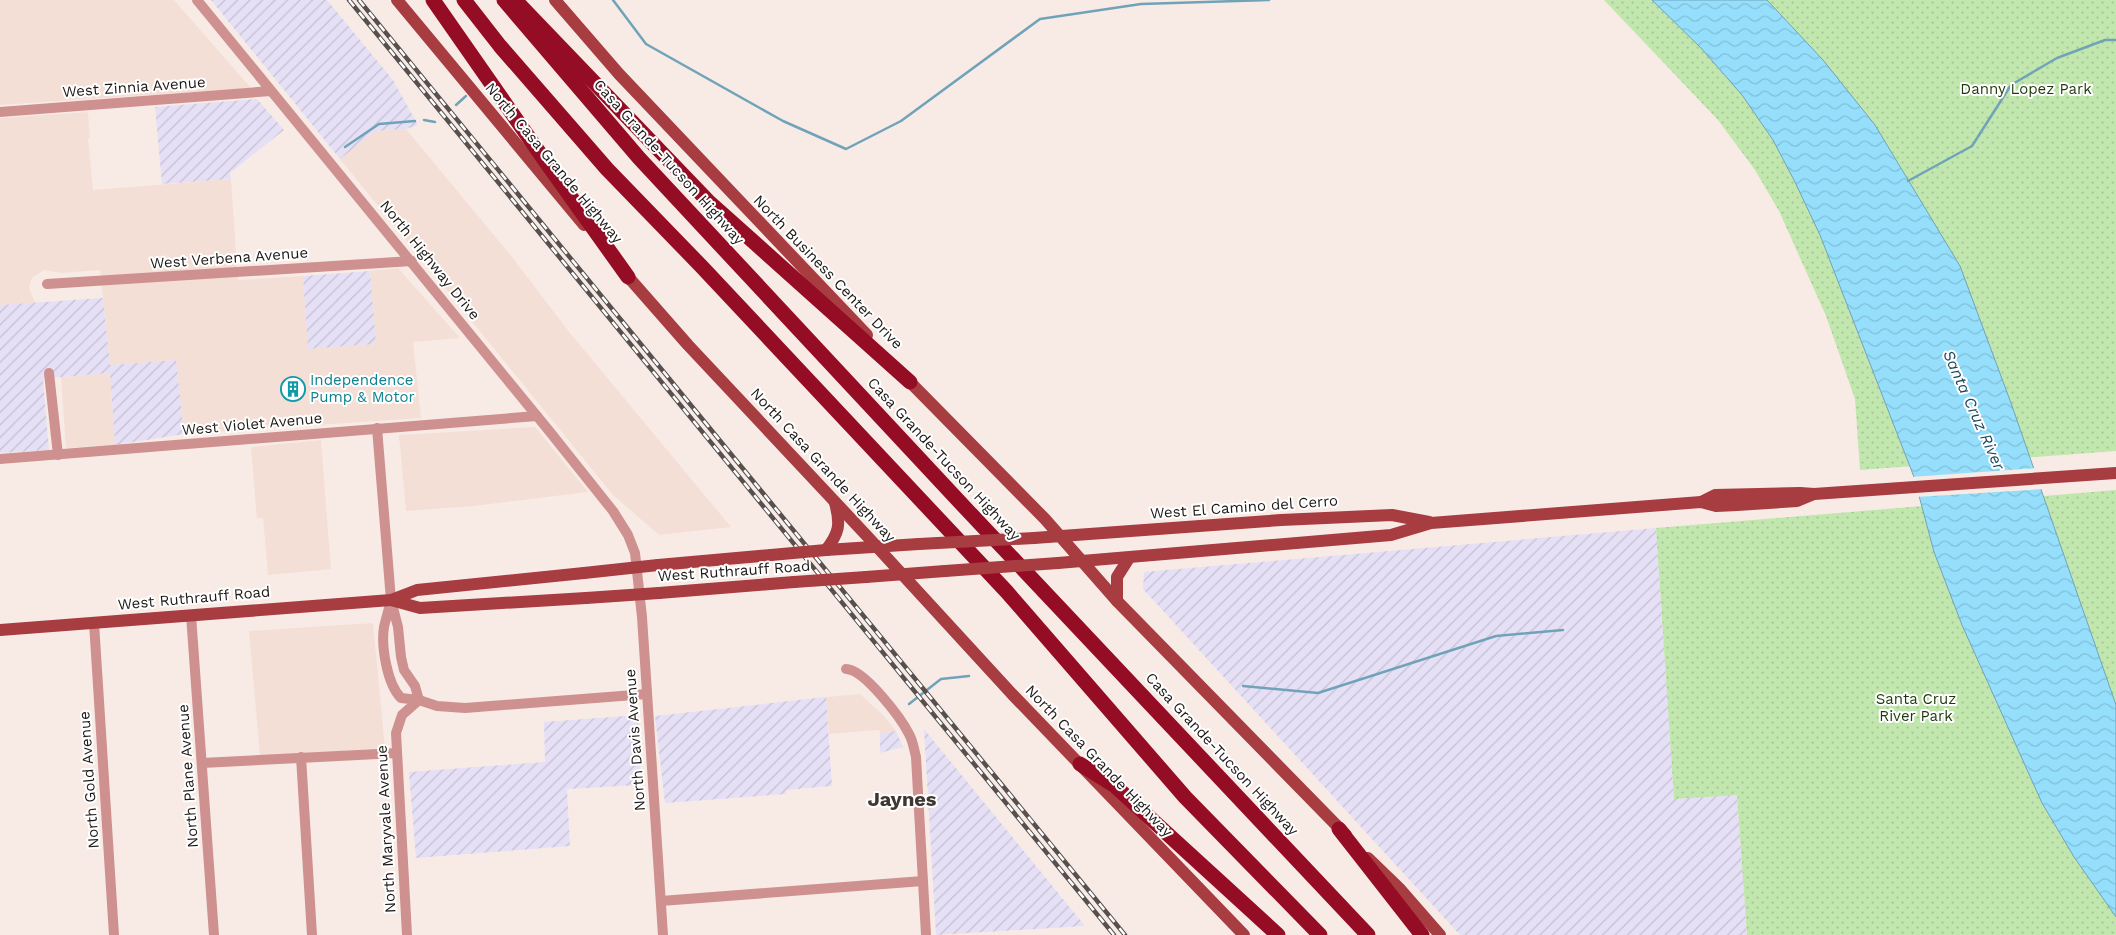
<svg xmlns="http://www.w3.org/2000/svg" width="2116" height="935" font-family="'Work Sans',sans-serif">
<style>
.built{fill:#f4dfd7}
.industrial{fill:url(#industrial-furrows)}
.park{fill:url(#park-dots)}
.water{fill:url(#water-waves);stroke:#71a3b8}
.pier{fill:#f8ebe6}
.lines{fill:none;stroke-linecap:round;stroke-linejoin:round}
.stream{stroke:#71a3b8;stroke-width:2.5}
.minor{stroke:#ce918f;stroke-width:10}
.major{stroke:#a73c41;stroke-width:12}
.highway{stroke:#950d24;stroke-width:15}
.rail-casing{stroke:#57504e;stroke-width:4.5}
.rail{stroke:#fff;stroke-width:2.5;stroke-dasharray:8;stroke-linecap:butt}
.major-bridge{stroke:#a73c41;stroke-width:12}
.labels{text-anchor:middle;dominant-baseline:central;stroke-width:4;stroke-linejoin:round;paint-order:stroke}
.street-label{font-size:15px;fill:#1c1816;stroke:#fff}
.park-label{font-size:15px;fill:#1f3a09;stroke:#fff}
.culture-label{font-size:15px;fill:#0d838f;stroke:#fff;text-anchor:start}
.water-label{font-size:16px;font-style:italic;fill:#1d4858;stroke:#fff}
.district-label{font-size:20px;font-weight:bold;fill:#403632;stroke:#fff}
</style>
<defs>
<pattern id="industrial-furrows" width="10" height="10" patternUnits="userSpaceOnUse" patternTransform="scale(1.25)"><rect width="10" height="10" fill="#e6e0f6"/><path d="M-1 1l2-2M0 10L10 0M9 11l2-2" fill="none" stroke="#c5bfd2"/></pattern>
<pattern id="park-dots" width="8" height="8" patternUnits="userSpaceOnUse" patternTransform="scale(1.25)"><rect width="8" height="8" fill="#c2e7ae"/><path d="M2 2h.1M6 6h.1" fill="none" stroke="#a6c595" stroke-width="1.8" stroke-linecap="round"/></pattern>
<pattern id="water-waves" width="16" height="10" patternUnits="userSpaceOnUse" patternTransform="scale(1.25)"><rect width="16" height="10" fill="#95dffd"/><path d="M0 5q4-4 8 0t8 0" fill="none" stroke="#80bfd8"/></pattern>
</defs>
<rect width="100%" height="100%" fill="#f8ebe6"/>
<g class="built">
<path d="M0 0H174L251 88 0 105Z"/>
<path d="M88 112 90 138H88L93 190 231 179 238 280 303 276 309 349 376 344 370 271 398 268 460 338 413 342 421 418 184 434 176 360 110 365 100 270 61 273 44 270 32 278 29 288 35 303 0 305V118Z"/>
<path d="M406 129 512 257 570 333 731 527 659 535 613 495 340 159 375 131Z"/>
<path d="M110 373 115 445 66 448 61 377Z"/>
<path d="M535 427 588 492 474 506 406 511 399 435Z"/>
<path d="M321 440 331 569 268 575 263 518 257 519 251 447Z"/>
<path d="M373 623 385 748 260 756 249 631Z"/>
<path d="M860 694 884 716 896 731 880 734 879 730 829 734 826 697Z"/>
</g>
<g class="industrial">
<path d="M211 0H327L393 80 418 125 406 129 375 131 340 159Z"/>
<path d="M257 99 284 130 230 173 231 179 162 184 155 107Z"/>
<path d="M370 271 376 344 308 349 303 276Z"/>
<path d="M103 298 110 365 176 360 184 434 115 445 110 373 61 377 43 379 49 450 0 453V305Z"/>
<path d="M1656 528 1674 798 1737 794 1747 935H1460L1143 589 1144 572Z"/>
<path d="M826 697 832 786 786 790V794L665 803 655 716Z"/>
<path d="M638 715 641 785 567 789 570 846 416 858 409 772 545 762 544 722Z"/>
<path d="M924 729 1085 926 936 935Z"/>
<path d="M896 731 903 747 880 753V734Z"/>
</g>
<g class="park">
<path d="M1604 0H2116V451L1860 470 1855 399 1826 316 1779 211 1755 170 1718 120Z"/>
<path d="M2116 490V935H1747L1737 795 1674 799 1656 528Z"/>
</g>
<path class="water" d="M1652 0H1767L1823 60 1875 125 1960 266 2011 403 2116 705V917L2074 857 2042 803 1962 625 1934 552 1914 477 1820 235 1795 182 1773 140 1742 95 1701 48Z"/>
<path class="pier" d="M2037 468 2044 489 1916 497 1911 477Z"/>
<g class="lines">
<g class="stream">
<path d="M613 0 646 44 783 121 846 149 901 121 1040 19 1141 4 1269 0"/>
<path d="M456 105 466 96"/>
<path d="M424 120 435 122"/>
<path d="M345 147 379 124 415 121"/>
<path d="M1908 181 1972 146 2011 85 2057 58 2105 40H2116"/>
<path d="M1243 686 1318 693 1496 636 1563 630"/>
<path d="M909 704 941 679 969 676"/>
</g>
<g class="minor">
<path d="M197 0 550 432 613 511 628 535 635 553 642 617 663 935"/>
<path d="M0 112 271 91"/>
<path d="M47 284 412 261"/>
<path d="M49 373 58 455"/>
<path d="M377 428 391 600 398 627 401 657 404 670 415 686 419 700"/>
<path d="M0 459 537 416"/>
<path d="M391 600C389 609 386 618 384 627 381 646 387 684 401 698L419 700 437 706 465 708 647 694"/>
<path d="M191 615 214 935"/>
<path d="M94 623 114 935"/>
<path d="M846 669C864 669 901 718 909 734 913 741 914 749 916 757L926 935"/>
<path d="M301 757 312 935"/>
<path d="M202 763 397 753"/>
<path d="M661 901 923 881"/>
<path d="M407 935 396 733 402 715 419 700"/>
</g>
<g class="major">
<path d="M397 0 584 225"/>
<path d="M555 0 619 74 867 335"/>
<path d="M623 271 688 345 867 536 1012 694 1244 935"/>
<path d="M904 376 1045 519 1117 601 1346 835"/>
<path d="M1701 502 1715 495 1800 493 1814 494 2116 473"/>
<path d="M1034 538 1281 520 1392 515 1429 522"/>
<path d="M826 550 919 544"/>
<path d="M826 550C839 533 841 525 835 503"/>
<path d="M1058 563 1391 535 1431 523 1701 502 1716 506 1737 505 1797 501 1814 494"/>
<path d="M658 565 771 555"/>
<path d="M866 577 945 571"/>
<path d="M659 593 794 582"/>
<path d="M391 600 420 608 586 598"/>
<path d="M1117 601V577L1129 558"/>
<path d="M0 630 391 600 417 590 584 573"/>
<path d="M1368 858 1399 888 1440 935"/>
</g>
<g class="highway">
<path d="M433 0 548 165 628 277"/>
<path d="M464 0 500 46 607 169 702 267 1007 592 1185 797 1320 935"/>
<path d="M504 0 639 158 970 513 1368 935"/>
<path d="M515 0 708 201 910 382"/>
<path d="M1080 764 1115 786 1278 935"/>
<path d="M1339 829 1422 935"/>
</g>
<defs>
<g id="rail">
<path d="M349 0 1114 935"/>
<path d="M359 0 1125 935"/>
</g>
</defs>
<use href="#rail" class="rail-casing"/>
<use href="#rail" class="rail"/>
<g class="major-bridge">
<path d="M919 544 1034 538"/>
<path d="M771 555 826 550"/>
<path d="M945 571 1058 563"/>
<path d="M584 573 658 565"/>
<path d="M794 582 866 577"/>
<path d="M586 598 659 593"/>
</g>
</g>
<defs>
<symbol id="building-ring" viewBox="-11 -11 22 22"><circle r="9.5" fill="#fff" stroke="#0f9aa8" stroke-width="1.5"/><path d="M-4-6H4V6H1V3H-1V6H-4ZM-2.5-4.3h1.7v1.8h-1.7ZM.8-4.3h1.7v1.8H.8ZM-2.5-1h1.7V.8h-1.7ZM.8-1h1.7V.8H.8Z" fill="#0f9aa8"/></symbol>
</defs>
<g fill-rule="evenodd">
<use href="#building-ring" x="279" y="375" width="28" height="28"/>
</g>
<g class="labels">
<g class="street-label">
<text transform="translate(134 87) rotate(-4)">West Zinnia Avenue</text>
<text transform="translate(669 162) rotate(48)">Casa Grande-Tucson Highway</text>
<text transform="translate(554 163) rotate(50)">North Casa Grande Highway</text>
<text transform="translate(229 258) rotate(-4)">West Verbena Avenue</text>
<text transform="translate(430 260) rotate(51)">North Highway Drive</text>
<text transform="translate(828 272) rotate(46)">North Business Center Drive</text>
<text transform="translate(252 424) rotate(-5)">West Violet Avenue</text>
<text transform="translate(944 459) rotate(47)">Casa Grande-Tucson Highway</text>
<text transform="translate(823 465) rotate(47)">North Casa Grande Highway</text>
<text transform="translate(1244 507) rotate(-4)">West El Camino del Cerro</text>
<text transform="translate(734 571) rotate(-4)">West Ruthrauff Road</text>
<text transform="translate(194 598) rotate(-5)">West Ruthrauff Road</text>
<text transform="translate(635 740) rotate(-94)">North Davis Avenue</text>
<text transform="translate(1222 754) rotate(47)">Casa Grande-Tucson Highway</text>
<text transform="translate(1099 761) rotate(46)">North Casa Grande Highway</text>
<text transform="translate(188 776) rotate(-94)">North Plane Avenue</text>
<text transform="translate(89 780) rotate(-94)">North Gold Avenue</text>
<text transform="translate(386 829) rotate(-93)">North Maryvale Avenue</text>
</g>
<g class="park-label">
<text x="2026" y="89">Danny Lopez Park</text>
<text x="1916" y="699">Santa Cruz<tspan x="1916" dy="17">River Park</tspan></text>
</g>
<g class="culture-label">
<text x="310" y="380">Independence<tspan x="310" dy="17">Pump &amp; Motor</tspan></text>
</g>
<g class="water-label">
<text transform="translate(1974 410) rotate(66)">Santa Cruz River</text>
</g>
<g class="district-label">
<text x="902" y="799">Jaynes</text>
</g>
</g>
</svg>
